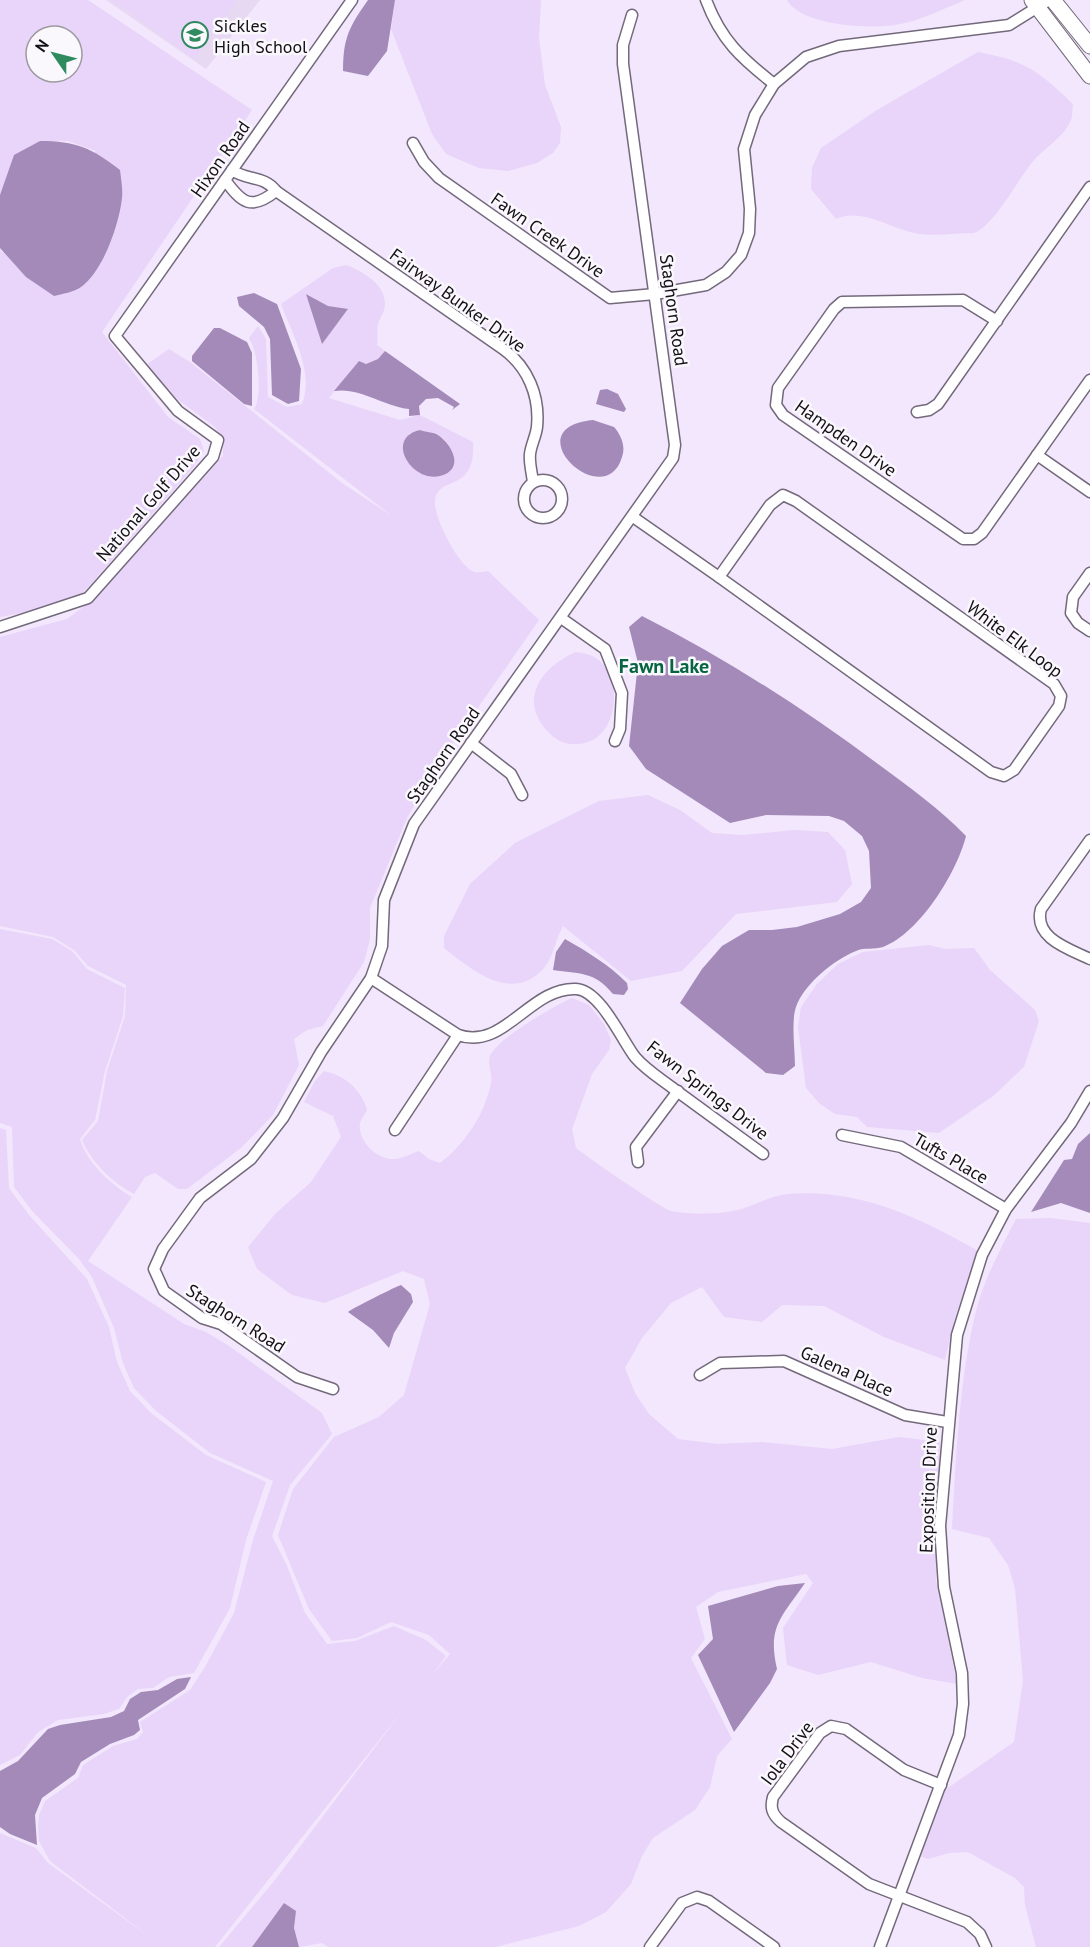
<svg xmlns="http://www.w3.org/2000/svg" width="1090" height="1947" font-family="'PT Sans',sans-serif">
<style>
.built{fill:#e8d9f3}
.green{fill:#e9d4fa;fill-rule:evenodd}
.water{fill:#a38ab8}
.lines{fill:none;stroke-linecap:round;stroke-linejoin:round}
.street-casing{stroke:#73697b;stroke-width:13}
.secondary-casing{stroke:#73697b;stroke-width:17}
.street{stroke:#fff;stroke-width:10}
.secondary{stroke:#fff;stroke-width:15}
.labels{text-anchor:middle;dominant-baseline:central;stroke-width:5;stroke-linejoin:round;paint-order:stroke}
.poi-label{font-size:18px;fill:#130f16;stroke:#faf8fc;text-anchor:start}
.street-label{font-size:18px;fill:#130f16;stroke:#faf8fc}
.neighbourhood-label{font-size:20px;font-weight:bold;fill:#056540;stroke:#faf8fc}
</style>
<rect width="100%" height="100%" fill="#f2e7fc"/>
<path class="built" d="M106 0H260L206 69Z"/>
<g class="green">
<path d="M0 0H88L252 110 102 332 168 417 200 439 204 451 192 469 82 594 50 608 0 617V248L2 253 96 151 68 141H40L0 195ZM36 36H72V72H36Z"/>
<path d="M111 0H237L195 59Z"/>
<path d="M395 0H541L539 38 545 85 561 127 560 143 553 153 537 163 508 171 479 168 446 154 432 134 391 29Z"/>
<path d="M787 0H965C945 8 922 20 900 24 874 30 801 26 787 0Z"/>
<path d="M978 52C1026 61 1038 71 1073 104 1072 110 1073 117 1070 122 1064 136 1045 148 1035 159 1018 178 996 224 974 233 957 233 938 236 921 234 896 232 863 206 836 219L811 189 812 168 821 148 877 110Z"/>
<path d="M346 265C362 271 384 283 385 303 385 310 382 315 379 321 376 328 378 338 377 345L385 351 378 359 366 364 359 361 329 398 400 420 420 415 473 442C476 493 440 475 435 499 432 515 458 566 474 572 477 573 484 572 488 571L539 620 438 765 407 818 370 908V939L364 962 323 1026 307 1030 294 1039 299 1065 273 1115 242 1147 187 1189H178L155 1173 145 1177 134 1194C113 1183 91 1162 82 1140L98 1121 107 1071 125 1016 126 985 88 966 74 950 53 937 0 926V637L67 619 99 595 223 456V439L215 427 177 399 146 365 169 349 190 362 342 483 392 516 254 409C263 397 258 351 249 338L258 326 266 339 268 397 287 407 302 404C315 373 292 334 281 304L333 268ZM307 294 328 306 348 310 322 343ZM420 430C425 432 435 432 439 435 461 451 461 480 428 476L403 443 410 433Z"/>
<path d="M576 652C582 653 589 654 594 657 626 674 620 747 573 744 560 744 551 736 543 726 520 693 546 665 576 652Z"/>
<path d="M648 795 680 810 712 833 743 835 794 830 828 832 845 850 852 884 837 902 736 914 682 971 631 981 563 926C556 938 553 958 544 968 512 1004 472 970 444 948V936L470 884 515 843 599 801Z"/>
<path d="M0 929 52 939 72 951 87 969 125 988 123 1016 105 1071 95 1120 80 1139C87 1163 110 1184 132 1197L88 1261 184 1324 206 1332 229 1346 322 1413 332 1434 290 1485 272 1536 287 1566 305 1613 327 1644 355 1641 394 1626 426 1640 446 1656 432 1675 450 1654 429 1635 391 1622 357 1638 332 1641 309 1609 278 1535 293 1489 334 1437 379 1417 404 1395 430 1304 424 1279 403 1271 325 1303 292 1295 257 1269 248 1247 275 1214 311 1182 341 1137 333 1116 304 1102 315 1081 324 1071C344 1075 362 1090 367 1110 365 1114 361 1119 360 1123 357 1139 375 1159 392 1159 400 1160 412 1153 419 1151L429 1159 440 1163C465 1144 485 1114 491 1083 493 1074 487 1064 490 1056 498 1038 554 1006 572 998L589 1005 604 1024 611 1040 609 1050 592 1074 572 1129 576 1148C587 1157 664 1210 671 1211 692 1215 724 1215 744 1208 758 1204 773 1195 788 1194 858 1188 919 1217 978 1251L956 1314 945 1360 884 1337 824 1306 782 1305 762 1322 724 1317 702 1287 671 1303 642 1338 625 1368 635 1393 649 1414 678 1439 718 1444 762 1442 832 1449 899 1437 940 1442 936 1580 957 1684 922 1678 871 1662 818 1675 787 1665 783 1628 813 1583 806 1574 718 1592 696 1607 705 1639 691 1658 732 1739 717 1756 710 1787 695 1810 653 1838 642 1856 631 1884 606 1912 579 1926 495 1947H328L322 1943 299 1947 294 1928 296 1911 284 1903 252 1947H219L275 1880 403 1710 215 1947H0V1833L36 1848 48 1863 155 1941 50 1861 39 1841 38 1827 39 1815 45 1801 78 1778 83 1765 113 1746 137 1739 143 1732 140 1722 190 1690 205 1667 234 1613 253 1540 273 1481 210 1453 155 1410 134 1388 123 1363 114 1328 92 1277 79 1259 33 1212 14 1187 12 1127 0 1123Z"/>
<path d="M929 945 945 949 974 948 990 970 1035 1010 1039 1021 1024 1067 993 1096 939 1133 867 1127 857 1117 835 1114 819 1103 806 1088 798 1027 801 1007 817 984 838 964 863 952Z"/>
<path d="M0 1128 6 1130 9 1188 29 1215 87 1279 109 1327 117 1362 130 1391 151 1413 206 1455 266 1482 246 1540 230 1608 194 1673 169 1677 153 1688 138 1689 127 1697 119 1709 104 1714 58 1720 38 1732 20 1755 0 1765Z"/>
<path d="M1051 1218 1090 1223V1947H1036L1025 1905 1024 1887 1015 1878 968 1852 949 1853 928 1859 920 1856 945 1790 1014 1742 1023 1681 1015 1588 1008 1565 989 1538 952 1529C956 1457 959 1381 976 1311 984 1279 1001 1248 1016 1219Z"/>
</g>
<g class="water">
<path d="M368 0H395L387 51 368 76 343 71C343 38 349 27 368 0Z"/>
<path d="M40 141C76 141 92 148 120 170 121 179 123 189 122 198 119 225 103 271 81 287 74 292 62 294 54 296L26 277 0 248V195L14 155Z"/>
<path d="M254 293 277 304 301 369 299 401 288 404 272 395 270 339 264 327 239 306 237 297Z"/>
<path d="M306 294 328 306 348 309 322 344Z"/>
<path d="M214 328H220L247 342 252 353V406L244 404 192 361V356Z"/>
<path d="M385 351 460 404 452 410 454 407 438 398 426 399 419 406 420 415 409 416V409C383 406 360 387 334 391L359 361 366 364 378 359Z"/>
<path d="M607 389 618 394 626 409 624 412 596 404 600 390Z"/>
<path d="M593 420 614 427C621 435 626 446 622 457 605 515 512 428 593 420Z"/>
<path d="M420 430C425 432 434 432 438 435 453 445 465 470 440 476 412 483 384 438 420 430Z"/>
<path d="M642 616C725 658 803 708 878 764 909 787 939 808 966 836 957 872 920 933 883 947 874 950 864 947 856 951 834 960 804 984 796 1007 791 1020 795 1051 795 1066L783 1075 766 1073 680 1003 702 969 722 946 749 930H772L797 927 840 914 861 902 871 888 869 851 862 836 844 821 829 816 766 815 730 823 646 769 629 746 638 663 629 627Z"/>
<path d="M565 939C588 952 609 965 627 983L628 989 624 995 613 994C594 971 580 974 553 970L556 952Z"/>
<path d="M1090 1133V1213L1061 1203 1031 1212 1064 1160 1072 1159 1078 1144Z"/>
<path d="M401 1285 411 1294 413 1302 394 1333 389 1348 373 1330 348 1312C353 1308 397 1286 401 1285Z"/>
<path d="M805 1583C782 1617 767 1626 777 1669L770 1683 734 1732 698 1655 713 1639 708 1606 778 1586Z"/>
<path d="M191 1677 185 1689 138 1720 140 1730 134 1735 110 1744 81 1762 75 1774 42 1798 35 1815 37 1845 10 1834 0 1827V1771L18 1761 48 1729 60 1725 111 1717 124 1711 130 1699 141 1692 158 1690 177 1679Z"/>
<path d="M284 1903 296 1911 294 1928 299 1947H252Z"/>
</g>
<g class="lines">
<defs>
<g id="street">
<path d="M706 0C721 40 741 58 774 84"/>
<path d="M413 143 424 162 439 178 610 298 655 294 706 285 726 272 741 255 749 233 750 209 744 149 755 115 774 84 806 57 839 46 1009 25 1049 0"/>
<path d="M225 180C242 203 251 211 276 191 264 175 247 181 232 170"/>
<path d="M276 191 503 349C528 367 540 396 537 427 536 436 531 445 530 454 529 463 532 473 533 482"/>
<path d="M997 321 963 300 842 302 834 309 778 388 776 405 783 415 963 539H974L982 533 1090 380"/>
<path d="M917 412 929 410 938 404 1090 187"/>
<path d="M1037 455 1090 492"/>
<circle cx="543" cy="499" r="19"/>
<path d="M783 495 796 501 1054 684 1061 696 1059 706 1014 770 1004 776 991 772 719 577 770 505Z"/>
<path d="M633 517 719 577"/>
<path d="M1090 573 1073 597 1071 613 1078 623 1090 631"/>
<path d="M561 618 605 649 622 693 620 729 615 741"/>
<path d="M0 627 88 598 213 457 218 440 178 411 115 336 352 0"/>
<path d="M471 743 511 774 522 795"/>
<path d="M1090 840 1041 909C1033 938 1069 949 1090 959"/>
<path d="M371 978 458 1035C504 1051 530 987 576 989 600 990 622 1040 635 1057 646 1070 661 1079 674 1089 704 1111 734 1133 763 1154"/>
<path d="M395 1130 458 1035"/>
<path d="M842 1135 901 1147 1006 1209"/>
<path d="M638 1162 636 1147 678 1091"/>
<path d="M700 1375 720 1363 784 1361 905 1415 947 1422"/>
<path d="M333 1389 297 1377 221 1324 202 1318 164 1291 154 1269 163 1249 200 1198 251 1159 283 1118 321 1052 371 978 382 946 384 900 414 824 673 458 675 445 623 64V45L632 15"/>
<path d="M941 1785 904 1770 846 1729 831 1726 820 1733 773 1797C770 1808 772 1814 781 1822L869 1884 967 1922 980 1934 986 1947"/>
<path d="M650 1947 682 1903 697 1897 709 1901 774 1947"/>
<path d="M880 1947 959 1735 963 1704 962 1673 944 1587 940 1526 957 1335 982 1255 1006 1209 1071 1123 1090 1091"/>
</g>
<g id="secondary">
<path d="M1032 0 1090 76"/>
<path d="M1053 0 1090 46"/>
</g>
</defs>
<use href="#street" class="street-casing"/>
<use href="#secondary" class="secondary-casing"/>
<use href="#street" class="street"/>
<use href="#secondary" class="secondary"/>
</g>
<defs>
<symbol id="school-ring" viewBox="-11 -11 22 22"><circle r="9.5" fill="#faf8fc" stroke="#308a60" stroke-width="1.5"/><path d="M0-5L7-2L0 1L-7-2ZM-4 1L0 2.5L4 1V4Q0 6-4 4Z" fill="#308a60"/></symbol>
</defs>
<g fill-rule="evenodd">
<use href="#school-ring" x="180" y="20" width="30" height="30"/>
</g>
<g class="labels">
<g class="poi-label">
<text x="214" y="25">Sickles<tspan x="214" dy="21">High School</tspan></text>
</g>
<g class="street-label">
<text transform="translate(220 159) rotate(-55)">Hixon Road</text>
<text transform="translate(548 235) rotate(35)">Fawn Creek Drive</text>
<text transform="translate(458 300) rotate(36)">Fairway Bunker Drive</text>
<text transform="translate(674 310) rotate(82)">Staghorn Road</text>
<text transform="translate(846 438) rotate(35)">Hampden Drive</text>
<text transform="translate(148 503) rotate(-49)">National Golf Drive</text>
<text transform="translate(1015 639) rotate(37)">White Elk Loop</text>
<text transform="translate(443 755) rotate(-55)">Staghorn Road</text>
<text transform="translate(708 1090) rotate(38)">Fawn Springs Drive</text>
<text transform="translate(951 1158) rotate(30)">Tufts Place</text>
<text transform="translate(236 1318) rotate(32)">Staghorn Road</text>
<text transform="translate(847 1371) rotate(24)">Galena Place</text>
<text transform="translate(928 1490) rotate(-88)">Exposition Drive</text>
<text transform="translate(787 1753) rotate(-53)">Iola Drive</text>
</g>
<g class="neighbourhood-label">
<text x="664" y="666">Fawn Lake</text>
</g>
</g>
<g transform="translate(54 54) rotate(305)"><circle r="28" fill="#faf8fc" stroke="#9e9ba0" stroke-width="1.5"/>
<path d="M0-4.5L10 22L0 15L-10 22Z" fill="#308a60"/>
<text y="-9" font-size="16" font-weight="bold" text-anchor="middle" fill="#130f16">N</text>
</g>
</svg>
